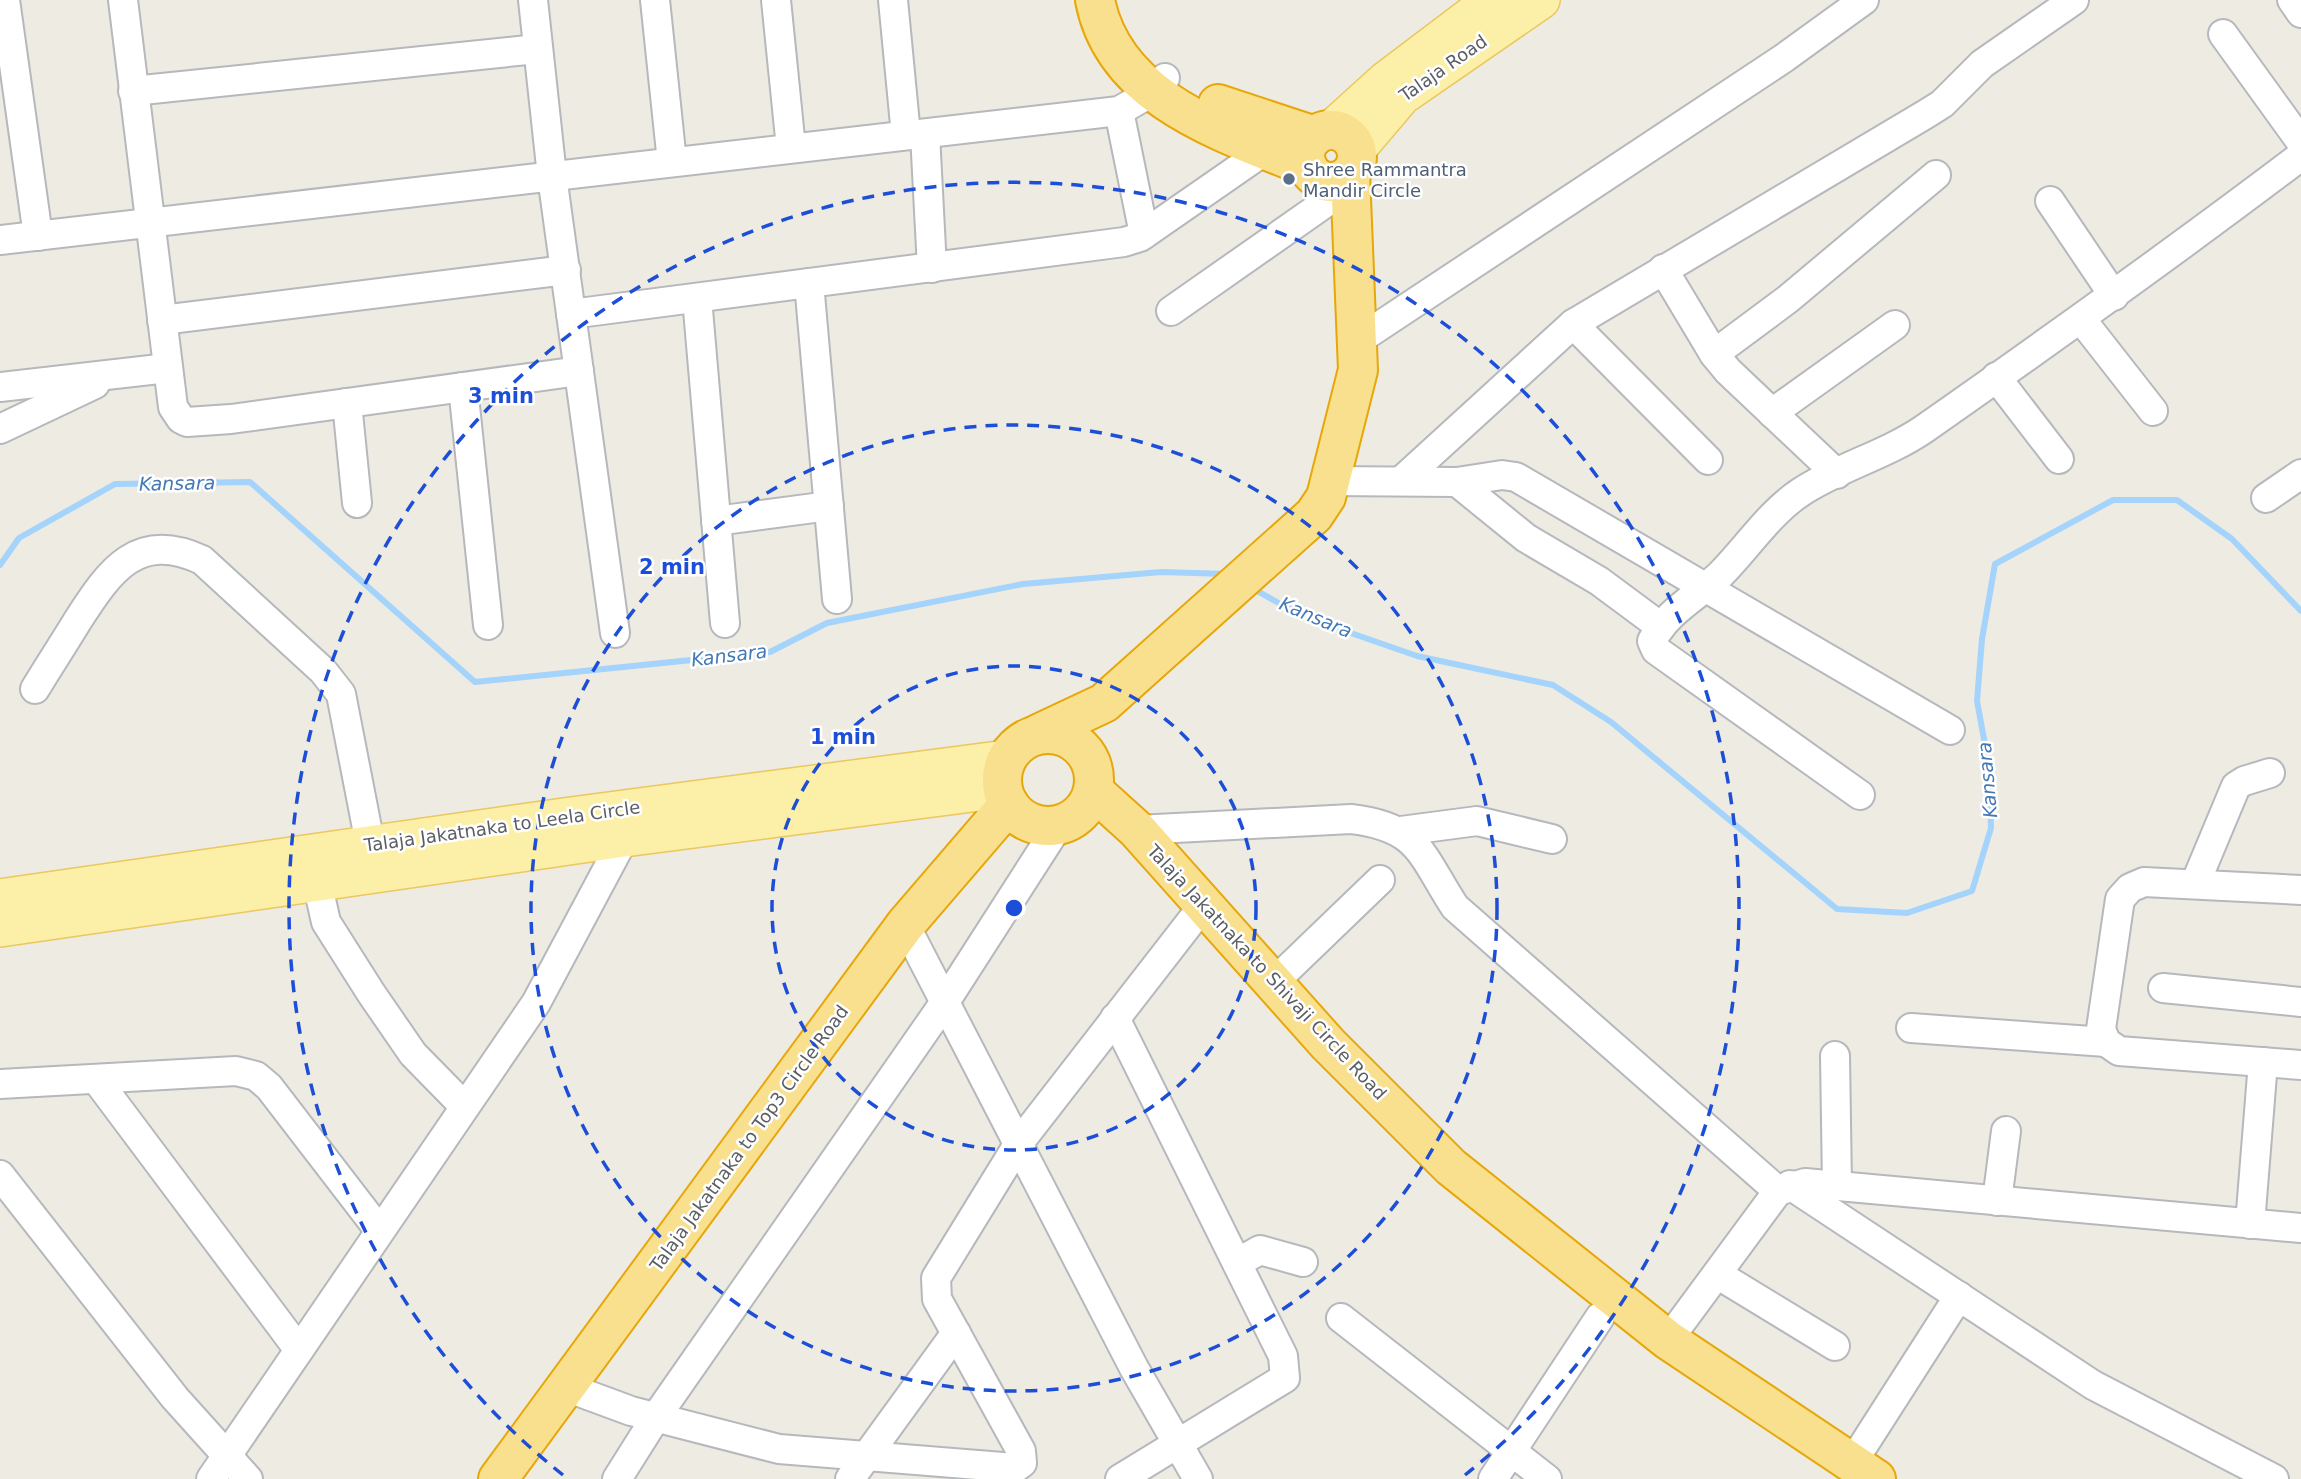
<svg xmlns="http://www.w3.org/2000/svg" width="2301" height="1479" font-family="'DejaVu Sans',sans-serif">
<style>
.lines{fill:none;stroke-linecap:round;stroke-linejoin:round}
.stream{stroke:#a4d3fc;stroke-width:6}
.minor-casing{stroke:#b5b8bc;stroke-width:32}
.major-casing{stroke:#ecc75d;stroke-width:40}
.highway-casing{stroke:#e7a709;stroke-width:42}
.minor{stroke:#fff;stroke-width:28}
.major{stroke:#fcf0a9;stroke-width:37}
.highway{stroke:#f9e08e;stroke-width:38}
.ring{fill:none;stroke:#1d4ed8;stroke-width:3.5;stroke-dasharray:12 9}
.service-dot{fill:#5c6f8a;stroke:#fff;stroke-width:2.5}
.labels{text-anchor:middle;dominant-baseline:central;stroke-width:5;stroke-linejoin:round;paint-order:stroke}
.street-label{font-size:18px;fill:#5b5e63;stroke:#fff}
.service-label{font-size:18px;fill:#4e5e75;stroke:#fff;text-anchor:start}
.water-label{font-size:19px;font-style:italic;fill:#4479b5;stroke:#fff}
.centre{fill:#1d4ed8;stroke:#fff;stroke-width:3.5}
.ring-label{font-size:21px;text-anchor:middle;font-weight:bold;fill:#1d4ed8;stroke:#fff;stroke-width:5;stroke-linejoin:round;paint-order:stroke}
</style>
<rect width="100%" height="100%" fill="#edebe2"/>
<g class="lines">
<g class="stream">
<path d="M0 565 19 538 115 484 250 482 475 682 770 652 827 623 1023 584 1161 572 1227 574"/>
<path d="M1252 588 1284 606 1348 632 1417 656 1553 685 1611 722 1837 909 1907 913 1972 891 1991 828 1989 766 1977 701 1982 639 1995 564 2113 500H2177L2232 539 2301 611"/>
</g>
<defs>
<g id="minor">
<path d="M5 0 38 236"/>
<path d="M123 0 173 407 181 419 187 422 231 419 579 371"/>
<path d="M533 0 552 176 615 633"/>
<path d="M655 0 672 162"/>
<path d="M776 0 791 148"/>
<path d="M893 0 906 135"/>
<path d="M2292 0 2301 13"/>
<path d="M2223 34 2301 142"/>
<path d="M133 91 537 49"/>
<path d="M1119 111 1144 234"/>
<path d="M925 134 932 268"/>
<path d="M2050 201 2114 296"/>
<path d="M0 240 1119 111 1152 92 1165 78"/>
<path d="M1663 269 1714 354 1728 371 1837 474"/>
<path d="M809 283 837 599"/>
<path d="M697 298 725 623"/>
<path d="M1171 311 1328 201"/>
<path d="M571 314 1124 242 1140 237 1267 149"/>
<path d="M2081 319 2153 411"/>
<path d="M162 320 566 270"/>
<path d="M1573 324 1708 460"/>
<path d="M1357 341 1784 58 1864 0"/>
<path d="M1714 354 1788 299 1936 175"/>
<path d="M1996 377 2059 459"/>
<path d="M0 387 168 368"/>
<path d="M463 387 488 625"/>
<path d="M347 403 357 503"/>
<path d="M1772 413 1895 325"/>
<path d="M0 429 95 384"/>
<path d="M1330 481 1457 482 1526 538 1599 581 1661 627"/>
<path d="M1401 481 1573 324 1926 114 1942 104 1982 64 2074 0"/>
<path d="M1457 482 1502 475 1516 477 1950 730"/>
<path d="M2266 498 2301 474"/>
<path d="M716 521 829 506"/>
<path d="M35 689C49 666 64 643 78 620 110 570 138 530 202 560L323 671 341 694 374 864"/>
<path d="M1860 795 1656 650 1652 641C1666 612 1698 596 1720 575 1747 548 1769 513 1801 492 1839 467 1886 455 1924 429 2051 340 2177 250 2301 156"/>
<path d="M1137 830 1351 819C1420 827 1421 855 1455 907L1778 1191"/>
<path d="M1401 831 1477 821 1552 839"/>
<path d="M317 882 326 922 371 993 413 1054 464 1106"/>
<path d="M2195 884 2236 786 2244 781 2270 773"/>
<path d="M2301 890 2144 882 2130 888 2120 899 2101 1029 2106 1042 2119 1051 2301 1065"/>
<path d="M905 925 1134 1368 1198 1479"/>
<path d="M1273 983 1380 880"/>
<path d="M2163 988 2301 1002"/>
<path d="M1115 1018 1283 1356 1285 1378 1120 1479"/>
<path d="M1911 1028 2106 1042"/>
<path d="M1835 1056 1837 1186"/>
<path d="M96 1079 299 1350"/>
<path d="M0 1084 236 1071 256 1076 269 1087 379 1230"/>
<path d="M0 1175 175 1398 248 1479"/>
<path d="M1790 1185 2093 1385 2274 1479"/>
<path d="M1997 1201 2006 1131"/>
<path d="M2250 1224 2263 1062"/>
<path d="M1237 1263 1260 1250 1303 1262"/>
<path d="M1717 1274 1835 1346"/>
<path d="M1341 1318 1547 1479"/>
<path d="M1668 1340 1778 1191 1805 1183 2301 1228"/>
<path d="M566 1387 631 1411 779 1449 1015 1468 1022 1463 1021 1451 937 1299 936 1278 1019 1143 1192 920"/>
<path d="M1852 1463 1959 1296"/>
<path d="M211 1479 536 1003 631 825"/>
<path d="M617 1479 656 1417 945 1002 1058 826"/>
<path d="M850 1479 956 1333"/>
<path d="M1493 1479 1600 1317"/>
</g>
<g id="major">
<path d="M1331 130 1385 81 1492 0"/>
<path d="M1357 149 1402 96 1541 0"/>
<path d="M0 898 571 816 1006 759"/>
<path d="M0 928 624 838 1003 789"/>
</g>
<g id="highway">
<path d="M1095 0C1114 100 1225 133 1308 167"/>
<path d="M1218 104 1315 136"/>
<circle cx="1331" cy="156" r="26"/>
<circle cx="1048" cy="780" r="46"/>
<path d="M1038 734 1104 703 1314 515 1326 497 1358 370 1350 174"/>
<path d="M1095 792 1137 830 1328 1044 1451 1167 1668 1340 1876 1479"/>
<path d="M498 1479 905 925 1009 804"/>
</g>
</defs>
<use href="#minor" class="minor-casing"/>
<use href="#major" class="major-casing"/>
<use href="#highway" class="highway-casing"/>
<use href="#minor" class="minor"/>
<use href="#major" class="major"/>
<use href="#highway" class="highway"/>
</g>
<g class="ring">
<circle cx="1014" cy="908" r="242"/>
<circle cx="1014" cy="908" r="483"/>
<path d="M563 1475A725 725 0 1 1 1465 1475"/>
</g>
<circle class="service-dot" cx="1289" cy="179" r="7"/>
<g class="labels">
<g class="street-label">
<text transform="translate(1443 68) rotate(-35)">Talaja Road</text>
<text transform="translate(502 826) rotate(-8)">Talaja Jakatnaka to Leela Circle</text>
<text transform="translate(1267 972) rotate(47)">Talaja Jakatnaka to Shivaji Circle Road</text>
<text transform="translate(749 1138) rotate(-54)">Talaja Jakatnaka to Top3 Circle Road</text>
</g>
<g class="service-label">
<text x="1303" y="169">Shree Rammantra<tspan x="1303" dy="21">Mandir Circle</tspan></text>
</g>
<g class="water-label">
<text transform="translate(177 483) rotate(-1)">Kansara</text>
<text transform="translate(1316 617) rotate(23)">Kansara</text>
<text transform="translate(729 655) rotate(-7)">Kansara</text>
<text transform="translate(1987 780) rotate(-95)">Kansara</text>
</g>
</g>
<circle cx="1014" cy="908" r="10" class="centre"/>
<g class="ring-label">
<text x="501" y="403">3 min</text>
<text x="672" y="574">2 min</text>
<text x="843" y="744">1 min</text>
</g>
</svg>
